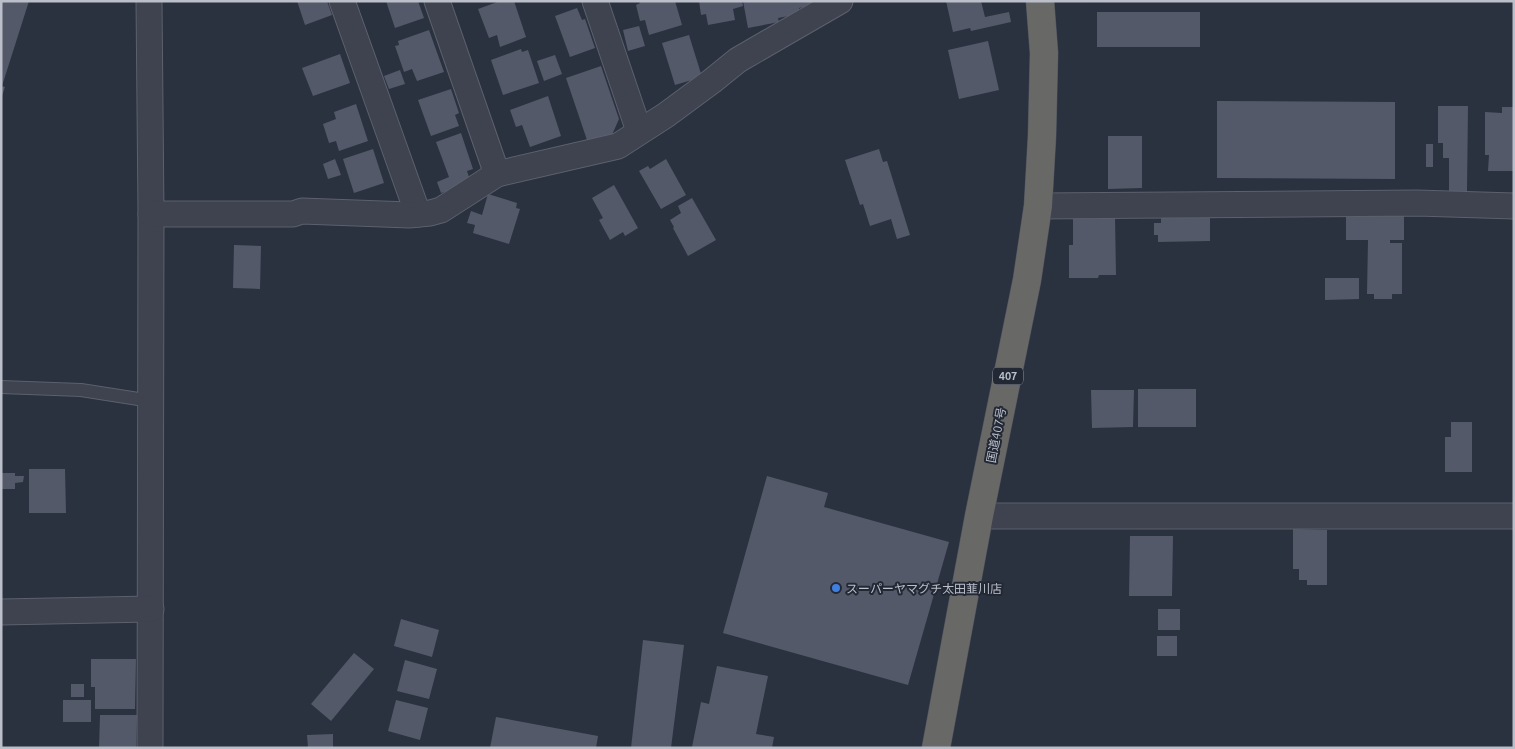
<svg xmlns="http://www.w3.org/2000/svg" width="1515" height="749" font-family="Ubuntu,'Noto Sans JP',sans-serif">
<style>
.building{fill:#54596a}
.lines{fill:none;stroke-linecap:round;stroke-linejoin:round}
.service-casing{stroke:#5c616d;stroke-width:14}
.minor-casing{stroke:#5c616d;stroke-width:27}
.trunk-casing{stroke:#494e5a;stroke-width:29}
.service{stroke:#3e434f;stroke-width:12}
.minor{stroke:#3e434f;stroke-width:25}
.trunk{stroke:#686866;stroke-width:28}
.shop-dot{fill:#3f7fe0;stroke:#232835;stroke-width:2}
.labels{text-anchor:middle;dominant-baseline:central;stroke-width:4;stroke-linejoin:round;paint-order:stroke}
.shield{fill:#232835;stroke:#8d929d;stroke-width:1}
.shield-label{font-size:11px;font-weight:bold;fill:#bbbfca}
.street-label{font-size:12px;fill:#bbbfca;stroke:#232835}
.poi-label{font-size:12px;fill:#bbbfca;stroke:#232835;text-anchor:start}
</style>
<rect width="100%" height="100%" fill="#2a313f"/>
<g class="building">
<path d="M1 1H29L2 86 5 87 2 96Z"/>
<path d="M297 1H327L332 15 305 25Z"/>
<path d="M386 1H418L424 18 395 28Z"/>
<path d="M500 1H514L526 37 500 47 497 35 489 38 478 9Z"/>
<path d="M639 1H675L682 25 649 35 645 20 640 21 636 5 640 3Z"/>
<path d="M699 1H742L743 6 733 9 735 20 708 25 706 14 701 15Z"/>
<path d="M743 1H818L819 4 799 8 800 14 778 18 779 22 748 28Z"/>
<path d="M946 1H981L985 17 1009 12 1011 22 971 31 970 28 953 32Z"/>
<path d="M577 8 582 20 585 19 595 48 570 57 555 16Z"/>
<rect x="1097" y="12" width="103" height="35"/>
<path d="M639 26 645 46 628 51 623 30Z"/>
<path d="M429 30 444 72 417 81 412 69 404 72 395 46 399 45 398 41Z"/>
<path d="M689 35 702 77 675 85 662 43Z"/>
<path d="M988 41 999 90 959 99 948 50Z"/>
<path d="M521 49 522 52 528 50 539 83 503 95 491 60Z"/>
<path d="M340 54 350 83 313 96 302 68Z"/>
<path d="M555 55 562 74 544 81 537 61Z"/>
<path d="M601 66 619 119 612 135 588 143 566 78Z"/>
<path d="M400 70 405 84 389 89 384 76Z"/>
<path d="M451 89 459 113 455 115 459 126 431 136 418 100Z"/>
<path d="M548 96 561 136 530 147 522 125 516 127 510 110Z"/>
<path d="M1217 101 1395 102V179L1217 178Z"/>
<path d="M356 104 368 141 339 151 336 141 329 143 323 124 336 119 334 112Z"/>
<path d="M1438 106H1468L1467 191H1449V158H1443V143H1438Z"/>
<path d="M1502 107H1514V171H1488L1489 155H1485V112L1502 113Z"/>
<path d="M461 133 473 169 467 171 469 177 448 191 441 193 437 182 449 177 436 142Z"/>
<path d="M1108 136H1142V188L1108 189Z"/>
<rect x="1426" y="144" width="7" height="23"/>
<path d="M373 149 384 183 354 193 343 159Z"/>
<path d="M879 149 883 162 887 161 910 235 897 239 891 219 870 226 863 204 860 205 845 160Z"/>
<path d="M335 159 341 175 328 179 323 164Z"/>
<path d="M666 159 686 195 661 209 639 171 648 166 650 169Z"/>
<path d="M614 185 638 228 625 236 623 232 610 240 599 220 603 218 592 198Z"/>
<path d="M488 194 517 203 516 208 520 209 509 244 473 233 475 225 467 223 471 211 482 215Z"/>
<path d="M692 198 716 240 688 256 673 228 674 227 670 220 681 213 678 206Z"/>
<path d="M1346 211H1404V240H1390V243H1402V294H1392V299H1374V294H1367L1368 240H1346Z"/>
<path d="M1161 213H1210V241L1158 242V235H1154V223H1161Z"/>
<path d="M1073 216H1115L1116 275H1099L1098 278H1069V245H1073Z"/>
<path d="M234 245 261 246 260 289 233 288Z"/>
<path d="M1325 278H1359V299L1325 300Z"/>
<rect x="1138" y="389" width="58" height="38"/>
<path d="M1091 390H1134L1133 427 1092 428Z"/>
<path d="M1451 422H1472V472H1445V437H1451Z"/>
<path d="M29 469H65L66 513H29Z"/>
<path d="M1 473H15V476H24L23 482 15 483V489H1Z"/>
<path d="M767 476 828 493 824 507 949 542 908 685 723 633Z"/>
<path d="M1293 529 1327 530V585H1307V580H1299V569H1293Z"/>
<path d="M1130 536H1173L1172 596H1129Z"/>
<rect x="1158" y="609" width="22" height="21"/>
<path d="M401 619 439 630 432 657 394 646Z"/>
<rect x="1157" y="636" width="20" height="20"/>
<path d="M643 640 684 645 671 748H631Z"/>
<path d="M354 653 374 669 331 721 311 704Z"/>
<path d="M91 659H136L135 709H95V687H91Z"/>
<path d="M405 660 437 669 429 699 397 691Z"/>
<path d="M717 666 768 676 756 734 774 737 772 748 692 747 701 702 709 704Z"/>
<rect x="71" y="684" width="13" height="13"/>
<rect x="63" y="700" width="28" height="22"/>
<path d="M396 700 428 708 420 740 388 731Z"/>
<path d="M100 715H137L136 748H99Z"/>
<path d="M496 717 598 736 596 748H490Z"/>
<path d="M333 734V748H308L307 735Z"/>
</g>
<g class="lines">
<defs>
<path id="service" d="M1 387 81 390 151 401"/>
<g id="minor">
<path d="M149 1 151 214 150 748"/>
<path d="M342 1 418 214"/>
<path d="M437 1 497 174"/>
<path d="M595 1 639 131"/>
<path d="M1038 206 1417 203 1514 206"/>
<path d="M151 214H293L302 211 409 215 430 213 441 210 497 174 618 146 666 115 712 81 738 60 840 1"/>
<path d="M979 516H1514"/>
<path d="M1 612 151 609"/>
</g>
<path id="trunk" d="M936 748 979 516 1027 280 1038 206 1042 136 1044 53 1040 1"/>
</defs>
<use href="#service" class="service-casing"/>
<use href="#minor" class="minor-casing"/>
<use href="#trunk" class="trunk-casing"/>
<use href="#service" class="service"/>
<use href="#minor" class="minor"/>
<use href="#trunk" class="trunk"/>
</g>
<circle class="shop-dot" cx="836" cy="588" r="5"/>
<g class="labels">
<rect class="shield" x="993" y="367.5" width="30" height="17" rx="4"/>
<g class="shield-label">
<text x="1008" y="376">407</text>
</g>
<g class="street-label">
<text transform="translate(996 435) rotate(-79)">国道407号</text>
</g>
<g class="poi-label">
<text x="846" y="588">スーパーヤマグチ太田韮川店</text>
</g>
</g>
<rect width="1515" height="749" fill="none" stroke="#bbbfca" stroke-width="5"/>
</svg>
